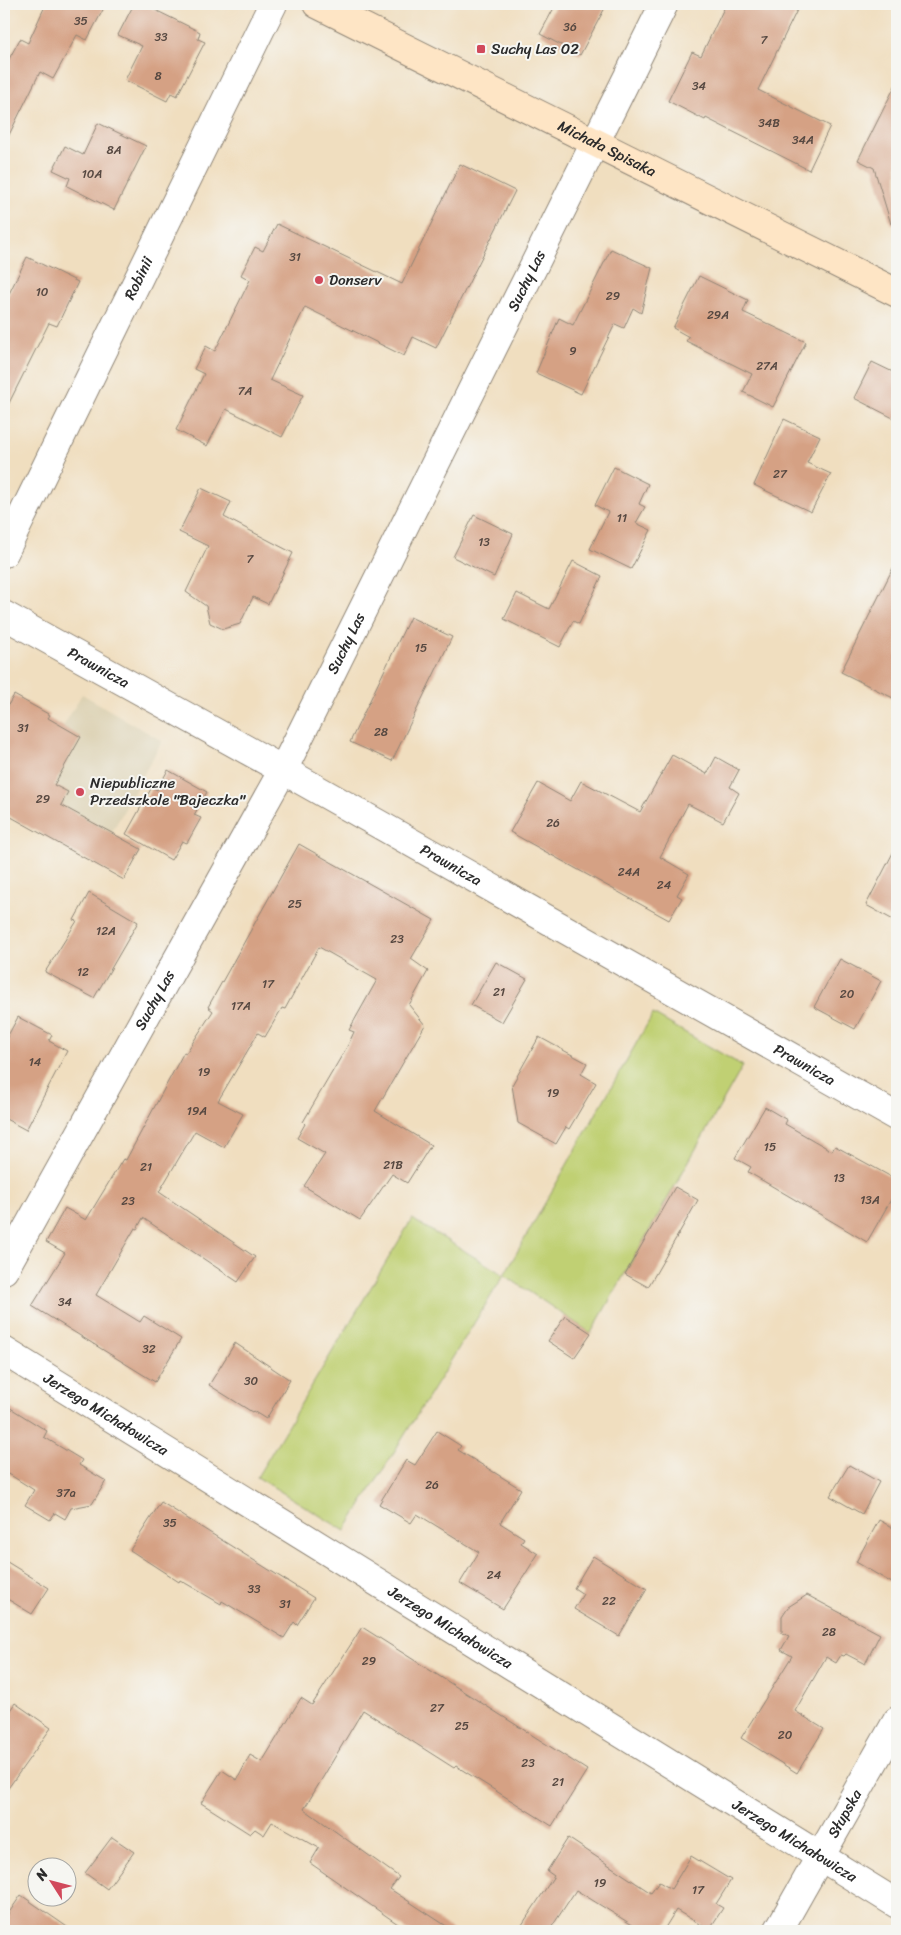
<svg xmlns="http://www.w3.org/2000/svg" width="901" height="1935" font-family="Sriracha,sans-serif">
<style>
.built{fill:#dbd0b1}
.green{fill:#c0d073;stroke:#767e4f}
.building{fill:#d5a184}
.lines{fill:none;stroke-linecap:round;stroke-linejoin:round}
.street-casing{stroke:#8e8475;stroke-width:30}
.secondary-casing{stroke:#8e8475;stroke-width:30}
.street{stroke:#fff;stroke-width:28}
.secondary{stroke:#fee5c5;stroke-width:28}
.poi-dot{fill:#d1495b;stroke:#f6f6f2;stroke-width:2}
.labels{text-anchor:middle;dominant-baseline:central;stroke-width:4;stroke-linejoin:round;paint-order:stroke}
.number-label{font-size:12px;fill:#564841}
.poi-label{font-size:15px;fill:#2b2b2b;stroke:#f6f6f2;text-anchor:start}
.street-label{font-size:15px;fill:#2b2b2b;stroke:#f6f6f2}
</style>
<rect width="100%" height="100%" fill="#f6f6f2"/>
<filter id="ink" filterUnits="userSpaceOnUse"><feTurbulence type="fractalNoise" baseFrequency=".02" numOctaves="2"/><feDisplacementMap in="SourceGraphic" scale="10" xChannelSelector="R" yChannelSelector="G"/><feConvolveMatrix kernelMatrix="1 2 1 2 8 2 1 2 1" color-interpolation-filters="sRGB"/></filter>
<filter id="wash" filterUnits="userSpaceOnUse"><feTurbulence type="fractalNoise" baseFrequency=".0096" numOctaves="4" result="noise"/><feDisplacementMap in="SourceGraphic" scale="20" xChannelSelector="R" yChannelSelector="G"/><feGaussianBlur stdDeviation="1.12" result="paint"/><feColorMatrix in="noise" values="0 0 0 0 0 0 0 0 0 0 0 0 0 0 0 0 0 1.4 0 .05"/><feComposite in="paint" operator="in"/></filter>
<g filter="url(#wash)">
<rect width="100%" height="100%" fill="#f0debf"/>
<path class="built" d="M82 694 162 741 95 863 35 775Z"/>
<path class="green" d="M653 1014 743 1066 591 1333 504 1275 345 1531 257 1477 412 1219 504 1275Z"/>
<g id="blocks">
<g class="building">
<path d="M46 4H106L87 40 77 35 53 79 40 72 4 145V68L20 39 28 43Z"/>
<path d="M134 4H143L200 32 198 39 205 42 177 96 171 93 167 101 125 80 142 46 118 35Z"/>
<path d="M556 4H607L580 55 540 34Z"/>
<path d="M726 4H800L758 90 830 126 809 170 706 118 705 120 668 101 692 52 701 56Z"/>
<path d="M897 82V223L891 224 874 168 858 160Z"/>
<path d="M98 123 146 146 114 210 67 186 70 178 53 170 65 146 83 155Z"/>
<path d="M460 164 515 191 436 348 413 337 404 356 305 307 270 380 303 395 282 437 226 409 207 446 176 430 204 374 194 369 206 346 215 351 250 280 241 275 255 247 263 251 277 224 402 284Z"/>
<path d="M611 249 652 268 641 313 633 308 624 328 615 324 581 394 536 373 559 318 573 325Z"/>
<path d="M27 257 78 282 57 326 49 323 4 413V304Z"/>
<path d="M699 276 748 300 743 312 806 342 773 407 743 392 752 374 686 341 689 337 673 328Z"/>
<path d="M872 362 897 374V420L854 398Z"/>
<path d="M784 419 820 436 807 463 831 474 811 512 754 485Z"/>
<path d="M614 467 648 484 639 504 645 507 636 523 651 530 631 569 590 549 608 512 595 505Z"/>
<path d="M201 488 231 502 224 517 293 553 268 604 253 597 240 624 223 629 210 623 206 606 186 592 208 546 179 532Z"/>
<path d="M474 515 513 534 494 577 453 557Z"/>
<path d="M897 560V700L841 672Z"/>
<path d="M573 561 602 576 579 624 573 621 560 647 504 619 517 593 549 609Z"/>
<path d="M410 617 452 637 392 761 350 742Z"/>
<path d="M14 695 50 715 48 718 81 737 54 785 68 792 61 805 141 849 124 880 4 813V712Z"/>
<path d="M672 755 707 774 716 757 739 770 730 787 739 793 723 822 688 804 660 857 689 874 677 895 682 898 669 920 510 832 538 783 570 801 581 781 640 812Z"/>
<path d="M168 770 207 792 194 815 201 818 187 843 182 841 171 860 126 834 152 787 157 790Z"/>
<path d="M299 844 434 920 411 959 428 971 409 1005 425 1025 375 1111 431 1145 407 1183 392 1174 360 1220 304 1186 325 1154 297 1138 305 1124 303 1122 348 1045 354 1032 349 1030 377 980 319 947 285 1009 282 1008 265 1037 258 1033 218 1101 243 1114 224 1147 195 1131 159 1192 255 1257 238 1282 143 1218 137 1229 135 1228 96 1295 140 1322 144 1316 181 1339 155 1382 32 1306 65 1253 46 1242 65 1208 86 1220 123 1159 126 1160 184 1052 186 1053 213 1011 208 1007Z"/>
<path d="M897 845V922L866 905Z"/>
<path d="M89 893 138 922 94 998 45 972 77 921 74 920Z"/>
<path d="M840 959 881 981 855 1029 814 1007Z"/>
<path d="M496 962 527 979 502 1022 471 1005Z"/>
<path d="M18 1017 52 1035 49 1041 67 1051 26 1130 4 1118V1043Z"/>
<path d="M539 1037 587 1063 581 1074 596 1083 569 1129 566 1127 556 1144 518 1123 512 1085Z"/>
<path d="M765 1107 787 1120 785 1124 832 1151 835 1146 897 1180V1189L867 1242 748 1172 751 1167 735 1158Z"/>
<path d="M675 1187 698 1200 648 1287 625 1274Z"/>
<path d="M565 1316 591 1333 574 1358 548 1341Z"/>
<path d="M235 1343 290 1380 266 1419 253 1411 252 1412 209 1385Z"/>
<path d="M4 1404 47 1431 44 1437 82 1460 79 1465 106 1481 92 1504 71 1508 65 1519 55 1513 50 1520 25 1505 34 1490 4 1471Z"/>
<path d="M437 1431 461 1446 458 1450 521 1489 500 1523 524 1538 521 1543 538 1554 503 1609 460 1583 479 1552 417 1514 411 1523 379 1504 406 1460 415 1465Z"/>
<path d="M849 1465 879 1482 862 1514 830 1496Z"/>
<path d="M161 1502 314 1598 297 1625 294 1622 284 1638 222 1601 221 1604 180 1580 179 1582 130 1550Z"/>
<path d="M879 1520 897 1530V1586L856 1562Z"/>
<path d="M593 1556 647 1589 619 1636 574 1609 583 1594 574 1588Z"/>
<path d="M4 1560 49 1588 32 1614 4 1597Z"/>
<path d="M807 1595 880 1634 865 1664 846 1654 844 1656 841 1655 836 1663 826 1657 795 1711 824 1729 797 1773 741 1738 792 1656 781 1650 789 1636 782 1633V1616L788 1607Z"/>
<path d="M362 1627 587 1770 552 1826 456 1766 454 1768 363 1710 304 1809 399 1877 390 1889 454 1931H408L310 1863 319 1848 272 1822 264 1835 255 1829 250 1834 201 1803 222 1770 237 1780 250 1755 262 1762 301 1698 312 1705Z"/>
<path d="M15 1703 51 1728 4 1794V1719Z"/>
<path d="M112 1837 134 1852 107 1889 85 1873Z"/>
<path d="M568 1838 651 1893 659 1882 671 1889 691 1856 731 1880 716 1904 723 1908 709 1930 676 1910 663 1931H642L576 1890 549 1931H518L554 1876 547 1871Z"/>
<path d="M21 1895 73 1931H4V1920Z"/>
</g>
</g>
</g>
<g filter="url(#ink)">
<use href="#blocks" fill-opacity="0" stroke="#8e8475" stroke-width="1"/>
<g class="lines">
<defs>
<g id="street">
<path id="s1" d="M4 553 273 4"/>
<path id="s2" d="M4 615 283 770 897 1117"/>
<path id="s3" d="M4 1270 283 770 664 4"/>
<path id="s4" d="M4 1351 897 1904"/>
<path id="s5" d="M778 1931 897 1721"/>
</g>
<g id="secondary">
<path id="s6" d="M317 4 897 293"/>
</g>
</defs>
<use href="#street" class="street-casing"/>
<use href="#secondary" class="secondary-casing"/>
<use href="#street" class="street"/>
<use href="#secondary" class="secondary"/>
</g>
</g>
<g class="poi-dot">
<rect x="476" y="44" width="10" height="10" rx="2.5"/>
<circle cx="319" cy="280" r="5"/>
<circle cx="80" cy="792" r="5"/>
</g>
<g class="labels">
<g class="number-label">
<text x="81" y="21">35</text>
<text x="570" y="27">36</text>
<text x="161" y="37">33</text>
<text x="764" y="40">7</text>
<text x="158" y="76">8</text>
<text x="699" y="86">34</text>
<text x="769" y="123">34B</text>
<text x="803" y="140">34A</text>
<text x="114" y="150">8A</text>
<text x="92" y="174">10A</text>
<text x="295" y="257">31</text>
<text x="42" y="292">10</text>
<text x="613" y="296">29</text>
<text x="718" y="315">29A</text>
<text x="573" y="351">9</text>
<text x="767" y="366">27A</text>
<text x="245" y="391">7A</text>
<text x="780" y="474">27</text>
<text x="622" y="518">11</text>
<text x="484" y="542">13</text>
<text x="250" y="559">7</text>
<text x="421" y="648">15</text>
<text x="23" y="728">31</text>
<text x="381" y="732">28</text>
<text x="43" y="799">29</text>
<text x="553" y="823">26</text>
<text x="629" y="872">24A</text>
<text x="664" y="885">24</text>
<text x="295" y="904">25</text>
<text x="106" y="931">12A</text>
<text x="397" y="939">23</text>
<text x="83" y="972">12</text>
<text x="268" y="984">17</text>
<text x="499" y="992">21</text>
<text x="847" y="994">20</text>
<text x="241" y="1006">17A</text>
<text x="35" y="1062">14</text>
<text x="204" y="1072">19</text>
<text x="553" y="1093">19</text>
<text x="197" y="1111">19A</text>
<text x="770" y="1147">15</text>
<text x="393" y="1165">21B</text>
<text x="146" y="1167">21</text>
<text x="839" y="1178">13</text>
<text x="870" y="1200">13A</text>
<text x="128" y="1201">23</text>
<text x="65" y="1302">34</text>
<text x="149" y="1349">32</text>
<text x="251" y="1381">30</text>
<text x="432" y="1485">26</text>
<text x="66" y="1493">37a</text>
<text x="170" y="1523">35</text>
<text x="494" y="1575">24</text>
<text x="254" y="1589">33</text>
<text x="609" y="1601">22</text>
<text x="285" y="1604">31</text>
<text x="829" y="1632">28</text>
<text x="369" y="1661">29</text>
<text x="437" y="1708">27</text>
<text x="462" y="1726">25</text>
<text x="785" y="1735">20</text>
<text x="528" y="1763">23</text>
<text x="558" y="1782">21</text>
<text x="600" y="1883">19</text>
<text x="698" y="1890">17</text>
</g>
<g class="poi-label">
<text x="491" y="49">Suchy Las 02</text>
<text x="329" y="280">Donserv</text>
<text x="90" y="783">Niepubliczne<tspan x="90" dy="17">Przedszkole "Bajeczka"</tspan></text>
</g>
<g class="street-label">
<text stroke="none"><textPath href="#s6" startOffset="324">Michała Spisaka</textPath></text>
<text stroke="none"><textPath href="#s1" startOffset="306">Robinii</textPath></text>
<text stroke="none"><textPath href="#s3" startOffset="1119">Suchy Las</textPath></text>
<text stroke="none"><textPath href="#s3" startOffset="714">Suchy Las</textPath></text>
<text stroke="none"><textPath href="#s2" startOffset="108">Prawnicza</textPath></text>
<text stroke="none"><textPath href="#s2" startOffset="512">Prawnicza</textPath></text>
<text stroke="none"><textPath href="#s3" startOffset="309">Suchy Las</textPath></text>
<text stroke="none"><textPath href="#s2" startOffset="918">Prawnicza</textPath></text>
<text stroke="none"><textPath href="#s4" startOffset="120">Jerzego Michałowicza</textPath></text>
<text stroke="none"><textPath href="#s4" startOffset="525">Jerzego Michałowicza</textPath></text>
<text stroke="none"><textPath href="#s5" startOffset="135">Słupska</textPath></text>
<text stroke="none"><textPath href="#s4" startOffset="930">Jerzego Michałowicza</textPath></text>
</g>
</g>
<rect width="901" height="1935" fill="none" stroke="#f6f6f2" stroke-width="20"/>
<g transform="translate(52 1882) rotate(306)"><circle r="24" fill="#f6f6f2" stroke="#a5a5a2"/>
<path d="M0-4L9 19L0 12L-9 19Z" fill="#d1495b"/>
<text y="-8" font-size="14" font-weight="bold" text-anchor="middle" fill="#2b2b2b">N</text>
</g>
</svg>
